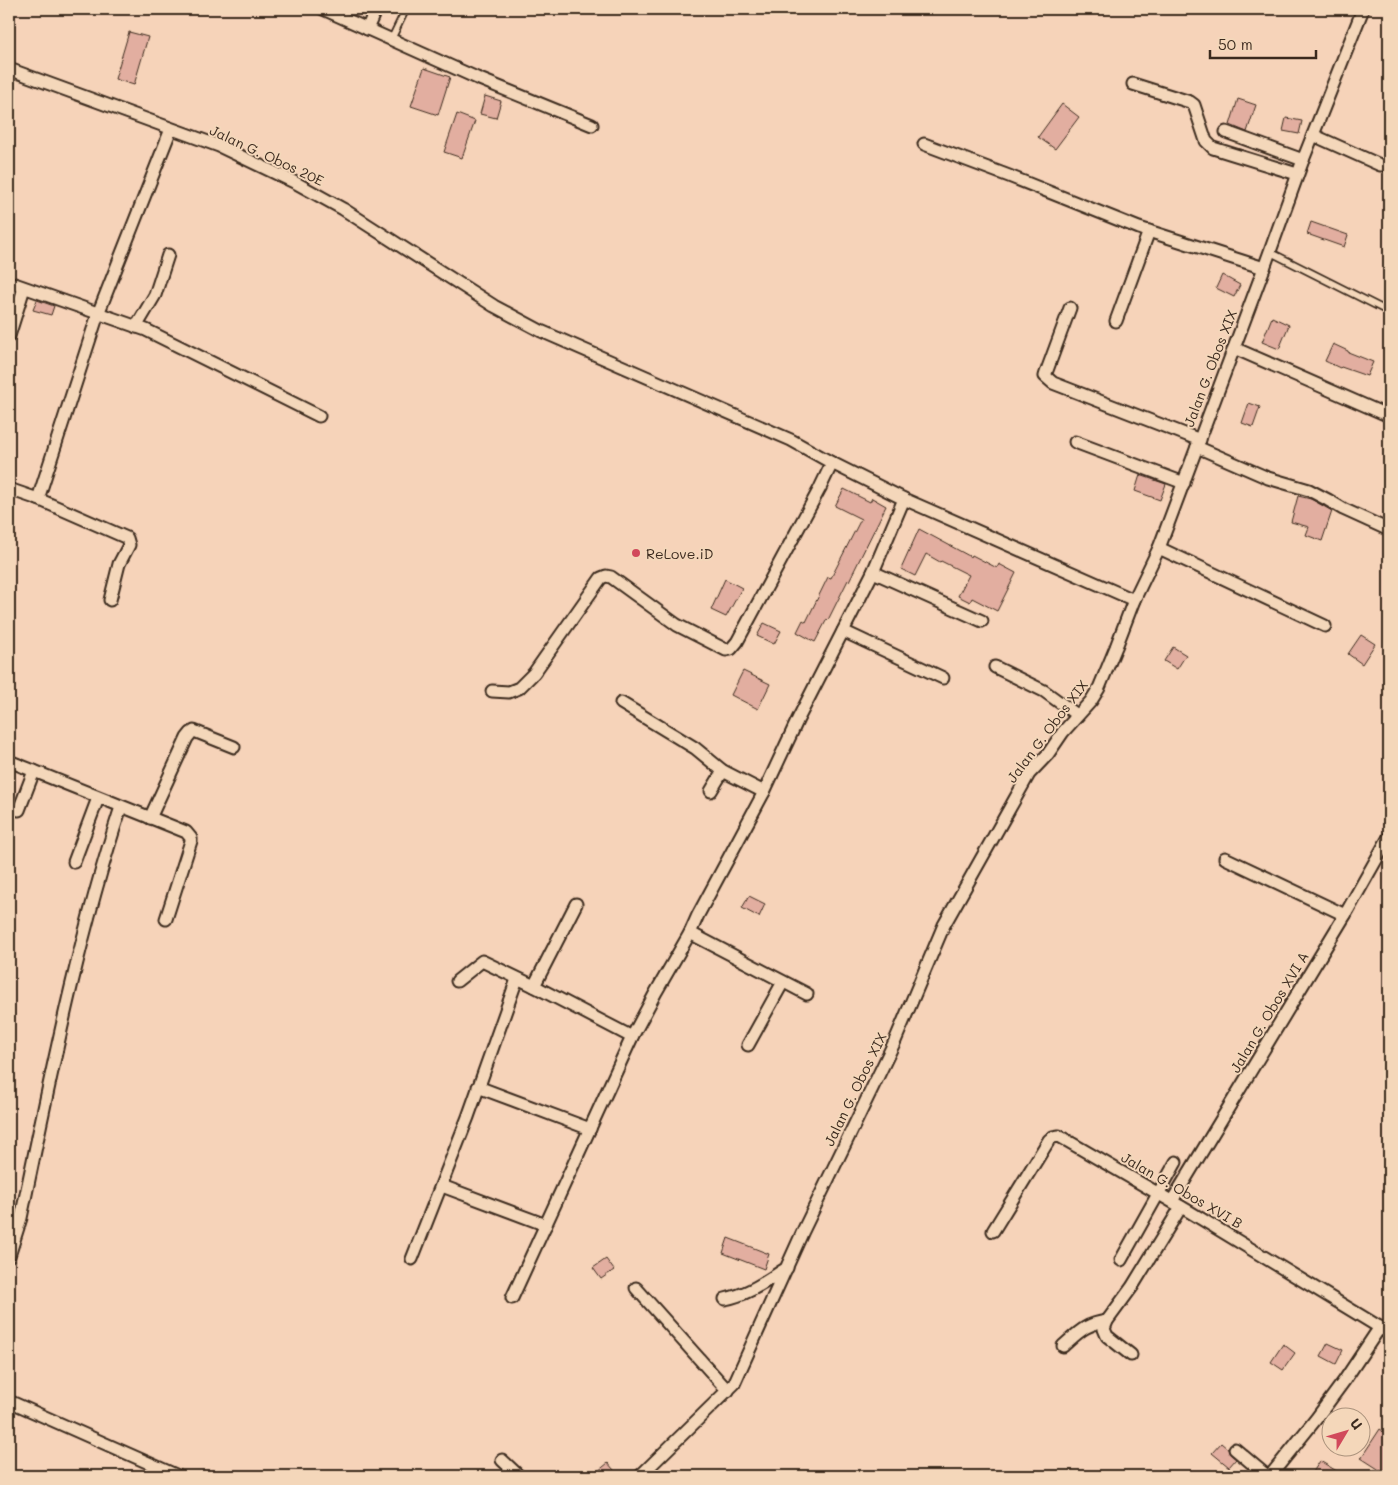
<svg xmlns="http://www.w3.org/2000/svg" width="1398" height="1485" font-family="Mali,sans-serif">
<style>
.building{fill:#e2aea0;stroke:#3b2a1e}
.lines{fill:none;stroke-linecap:round;stroke-linejoin:round}
.lane-casing{stroke:#3b2a1e;stroke-width:9}
.street-casing{stroke:#3b2a1e;stroke-width:15}
.lane{stroke:#f4d7ba;stroke-width:5.5}
.street{stroke:#f4d7ba;stroke-width:11}
.poi-dot{fill:#d1495b;stroke:#f4d7ba;stroke-width:2}
.labels{text-anchor:middle;dominant-baseline:central;stroke-width:4;stroke-linejoin:round;paint-order:stroke}
.street-label{font-size:14px;fill:#3b2a1e;stroke:#f4d7ba}
.poi-label{font-size:14px;fill:#3b2a1e;stroke:#f4d7ba;text-anchor:start}
</style>
<rect width="100%" height="100%" fill="#f6d3b9"/>
<filter id="ink" filterUnits="userSpaceOnUse"><feTurbulence type="fractalNoise" baseFrequency=".02" numOctaves="2"/><feDisplacementMap in="SourceGraphic" scale="10" xChannelSelector="R" yChannelSelector="G"/><feConvolveMatrix kernelMatrix="1 2 1 2 8 2 1 2 1" color-interpolation-filters="sRGB"/></filter>
<g filter="url(#ink)">
<g class="building">
<path d="M129 32 148 37 134 85 115 79Z"/>
<path d="M424 68 450 77 438 115 411 106Z"/>
<path d="M485 96 501 101 496 118 480 114Z"/>
<path d="M1238 99 1256 105 1247 132 1230 125Z"/>
<path d="M1062 104 1079 117 1055 149 1038 137Z"/>
<path d="M457 114 475 121 462 158 444 152Z"/>
<path d="M1286 118 1302 121 1299 134 1283 131Z"/>
<path d="M1311 222 1348 235 1344 247 1307 234Z"/>
<path d="M1222 275 1240 285 1234 297 1216 288Z"/>
<path d="M37 300 54 306 51 315 33 310Z"/>
<path d="M1272 317 1289 325 1279 349 1262 342Z"/>
<path d="M1333 344 1348 351V352L1373 362 1367 376 1341 367 1340 368 1325 361Z"/>
<path d="M1249 403 1260 407 1253 427 1242 423Z"/>
<path d="M1140 475 1166 484 1160 500 1135 491Z"/>
<path d="M844 489 870 502 872 498 886 506 849 581 848 580 828 620 827 619 815 642 797 632 803 620 806 622 828 577 831 578 861 519 835 506Z"/>
<path d="M1298 496 1311 499 1332 511 1322 541 1306 535 1309 527 1291 522Z"/>
<path d="M919 529 971 557 972 555 997 568 999 564 1016 573 997 611 972 598 970 602 958 596 969 575 941 561 940 562 926 554 915 576 901 569Z"/>
<path d="M725 579 742 588 726 617 711 610Z"/>
<path d="M764 623 781 631 774 644 757 636Z"/>
<path d="M1361 635 1375 644 1362 664 1348 654Z"/>
<path d="M1173 647 1186 655 1177 669 1164 661Z"/>
<path d="M743 671 770 684 758 709 731 695Z"/>
<path d="M749 896 765 904 759 917 742 908Z"/>
<path d="M728 1238 769 1254 764 1269 723 1253Z"/>
<path d="M606 1259 614 1270 601 1279 593 1268Z"/>
<path d="M1328 1343 1343 1350 1336 1364 1321 1356Z"/>
<path d="M1283 1344 1295 1353 1283 1370 1271 1362Z"/>
<path d="M1380 1429 1389 1435V1476L1361 1458Z"/>
<path d="M1221 1443 1228 1449 1230 1454 1236 1459 1229 1467 1212 1453Z"/>
<path d="M1320 1461 1345 1476H1319L1313 1472Z"/>
<path d="M608 1463 619 1476H592Z"/>
</g>
<g class="lines">
<defs>
<g id="lane">
<path d="M391 40 406 9"/>
<path d="M1270 252 1389 312"/>
</g>
<g id="street">
<path d="M323 9 477 78 592 125"/>
<path d="M367 29 376 9"/>
<path d="M9 69 219 146 296 183 343 209 494 306 541 331 791 440 832 463 904 499 1134 600"/>
<path d="M1133 84 1190 102 1194 105 1206 141 1213 148 1297 174"/>
<path d="M1226 132 1303 160"/>
<path d="M1313 135 1380 165H1389"/>
<path d="M924 144 1009 176 1139 228 1264 268"/>
<path d="M9 282 146 330 319 416"/>
<path d="M1070 308 1046 373 1045 376 1053 383 1200 440"/>
<path d="M1116 321 1149 231"/>
<path d="M136 327 155 295 168 255"/>
<path d="M9 336 24 288"/>
<path d="M1234 348 1389 416"/>
<path d="M1075 442 1184 483"/>
<path d="M1197 447 1268 478 1309 490 1328 500 1343 509 1389 530"/>
<path d="M9 489 38 499 127 538 129 545 119 564 110 600"/>
<path d="M38 499 98 314 171 129"/>
<path d="M1159 548 1325 626"/>
<path d="M873 572 982 621"/>
<path d="M843 631 943 678"/>
<path d="M995 667 1044 691 1077 715"/>
<path d="M492 691 509 692 519 688 534 673 601 578 606 576 611 577 677 625 726 650 731 649 737 642 820 488 832 463"/>
<path d="M621 703 695 748 723 771 764 792"/>
<path d="M9 761 186 832 191 838V841L166 919"/>
<path d="M711 791 723 771"/>
<path d="M19 810 34 771"/>
<path d="M150 818 187 738 191 733 194 731 234 747"/>
<path d="M1225 858 1345 915"/>
<path d="M74 862 98 798"/>
<path d="M576 904 534 986 632 1037"/>
<path d="M690 933 807 994"/>
<path d="M457 981 482 961 534 986"/>
<path d="M748 1045 783 982"/>
<path d="M478 1087 590 1129"/>
<path d="M442 1186 546 1225"/>
<path d="M1172 1201 1345 915 1389 837"/>
<path d="M993 1231 1049 1140 1053 1137 1059 1136 1190 1212 1389 1333"/>
<path d="M9 1256 21 1218C50 1080 77 941 121 807"/>
<path d="M412 1259 468 1117 517 979"/>
<path d="M1121 1260 1176 1162"/>
<path d="M636 1288 728 1391"/>
<path d="M512 1298 632 1037 656 992 690 933 698 915 764 792 798 719 843 631 873 572 904 499"/>
<path d="M725 1299C750 1294 766 1281 787 1268"/>
<path d="M1063 1346C1079 1332 1085 1324 1107 1321"/>
<path d="M1131 1355 1107 1336 1104 1329 1107 1321 1132 1287 1181 1207"/>
<path d="M9 1401 178 1476"/>
<path d="M1235 1449 1267 1476"/>
<path d="M502 1460 519 1476"/>
<path d="M640 1476 734 1384 803 1231 895 1041 944 925 1029 774 1048 754 1063 732 1091 701 1099 688 1116 647 1134 600 1159 548 1264 268 1303 160 1363 9"/>
<path d="M1270 1476 1316 1419 1344 1381 1380 1327"/>
</g>
</defs>
<use href="#lane" class="lane-casing"/>
<use href="#street" class="street-casing"/>
<use href="#lane" class="lane"/>
<use href="#street" class="street"/>
</g>
</g>
<circle class="poi-dot" cx="636" cy="553" r="5"/>
<g class="labels">
<g class="street-label">
<text transform="translate(267 155) rotate(25)">Jalan G. Obos 20E</text>
<text transform="translate(1210 368) rotate(-69)">Jalan G. Obos XIX</text>
<text transform="translate(1047 731) rotate(-53)">Jalan G. Obos XIX</text>
<text transform="translate(1269 1012) rotate(-59)">Jalan G. Obos XVI A</text>
<text transform="translate(855 1089) rotate(-64)">Jalan G. Obos XIX</text>
<text transform="translate(1182 1190) rotate(30)">Jalan G. Obos XVI B</text>
</g>
<g class="poi-label">
<text x="646" y="553">ReLove.iD</text>
</g>
</g>
<rect width="1398" height="1485" fill="none" stroke="#f4d7ba" stroke-width="30"/>
<rect x="15" y="15" width="1368" height="1455" fill="none" stroke="#3b2a1e" stroke-width="2" filter="url(#ink)"/>
<g transform="translate(1346 1432) rotate(52)"><circle r="24" fill="#f4d7ba" stroke="#aa927c"/>
<path d="M0-4L9 19L0 12L-9 19Z" fill="#d1495b"/>
<text y="-8" font-size="14" font-weight="bold" text-anchor="middle" fill="#3b2a1e">U</text>
</g>
<path d="M1210 50v8h106v-8" fill="none" stroke="#3b2a1e" stroke-width="2.5"/>
<text x="1218" y="50" font-size="15" fill="#3b2a1e" stroke="#f4d7ba" stroke-width="4" paint-order="stroke">50 m</text>
</svg>
